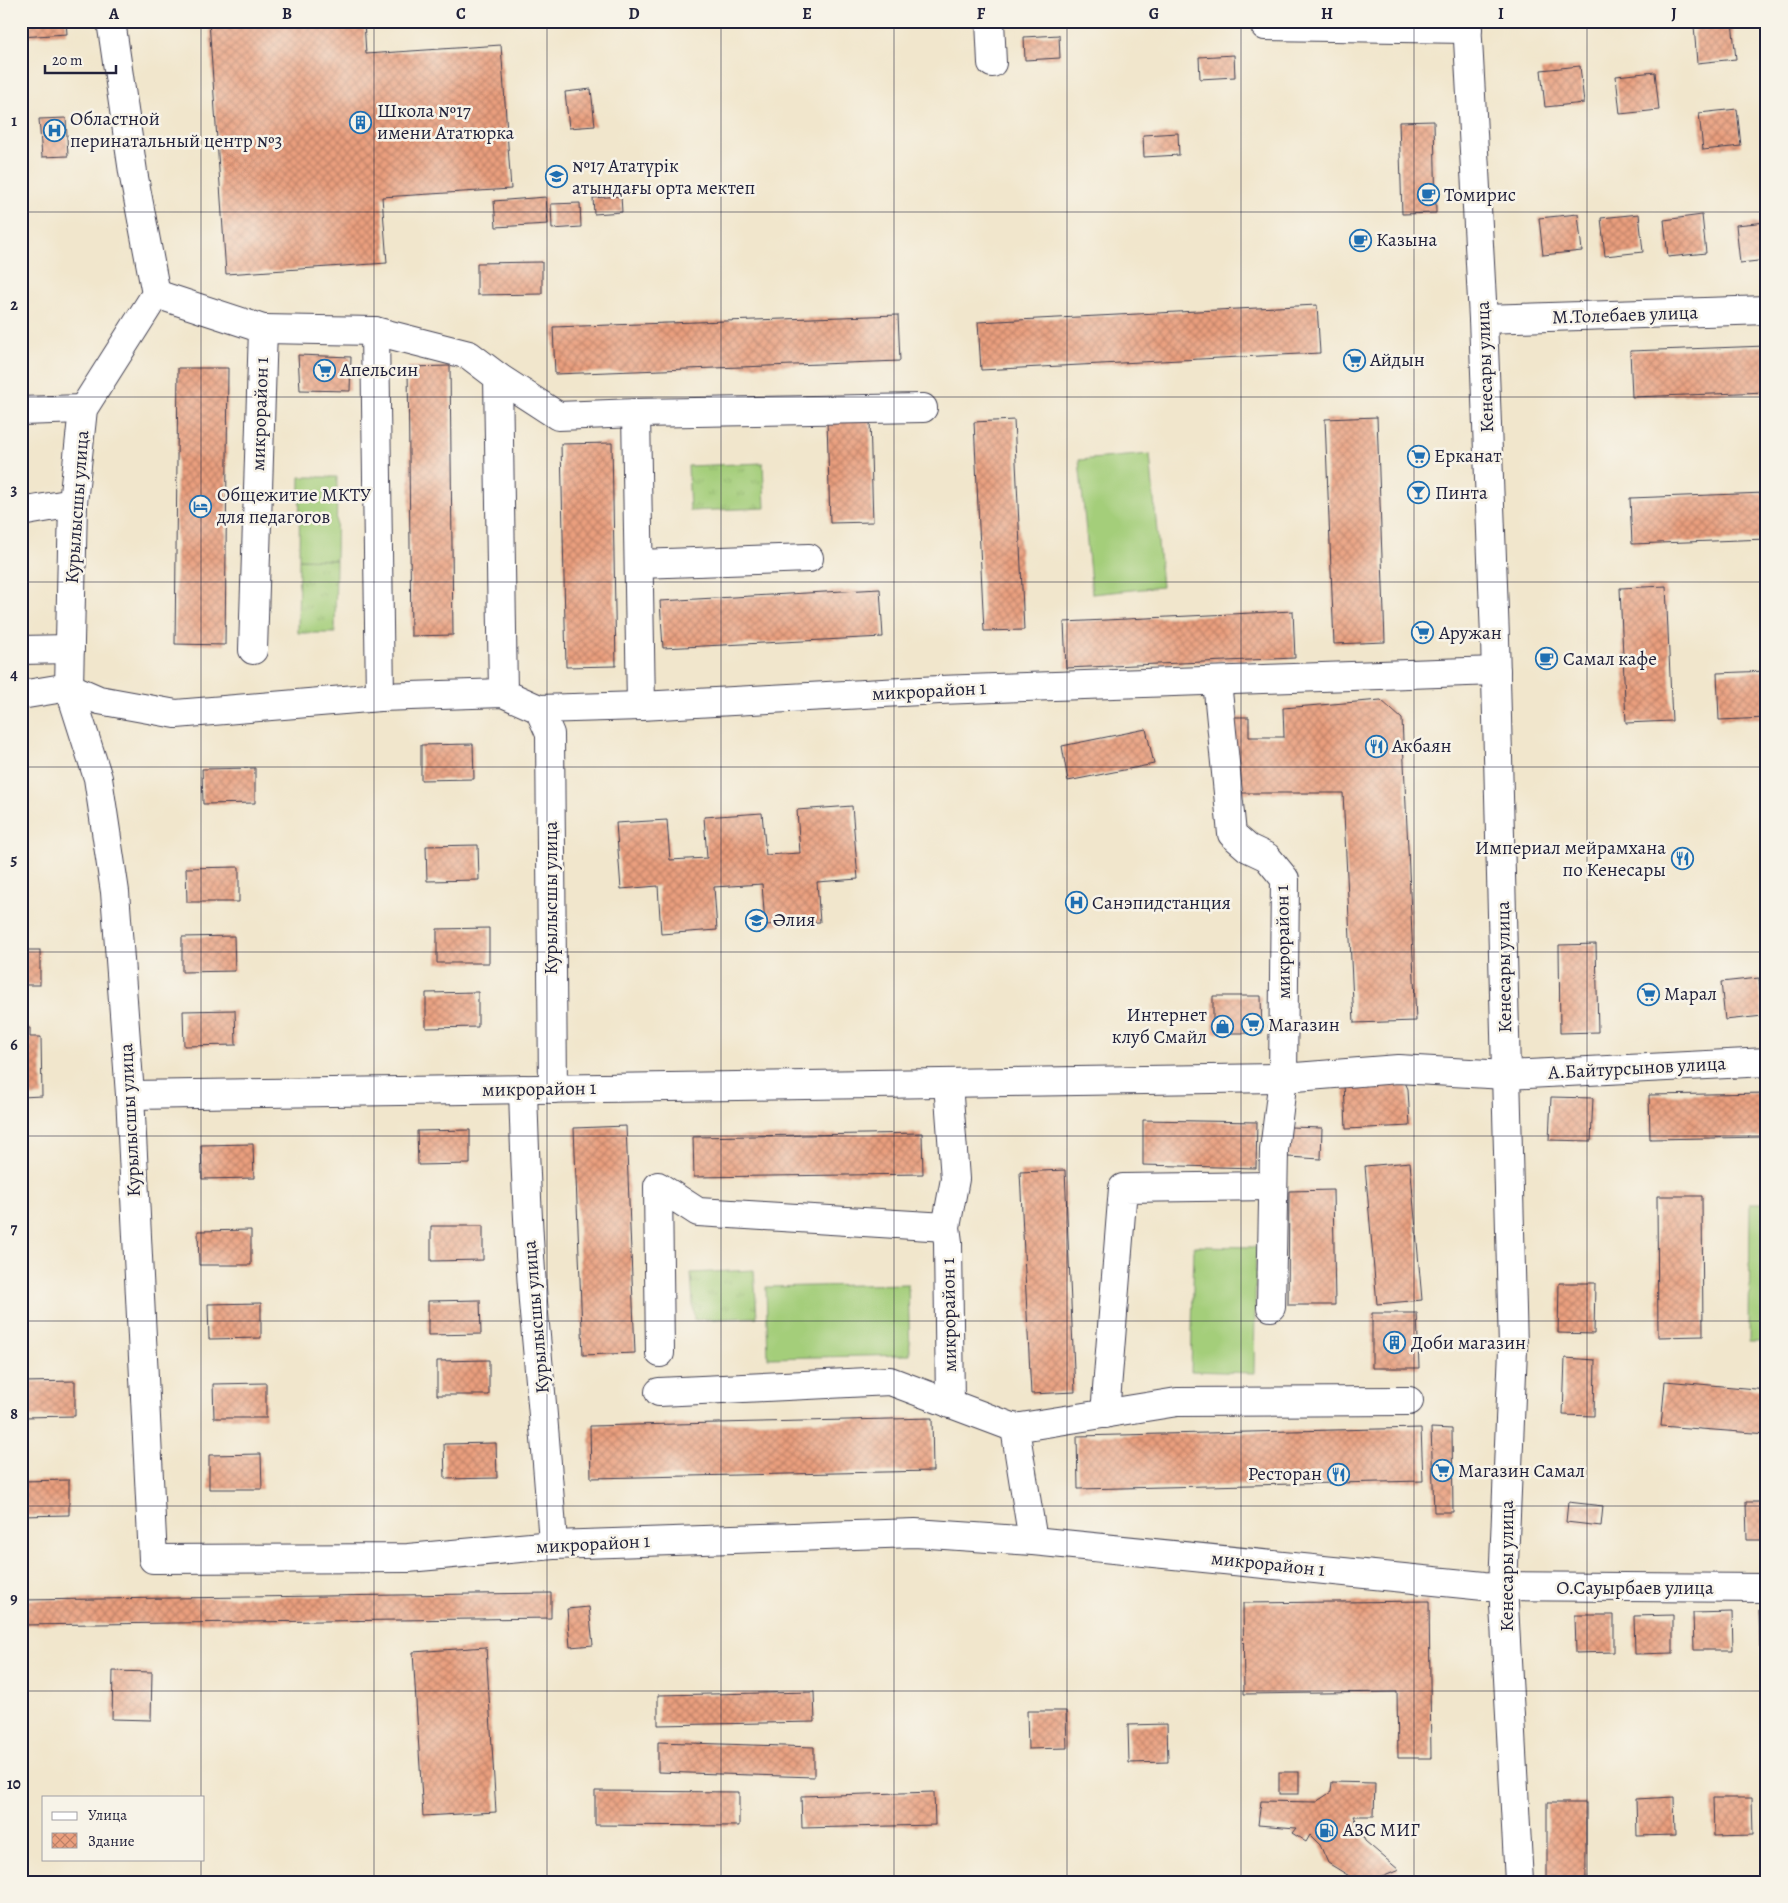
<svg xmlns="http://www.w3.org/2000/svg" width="1788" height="1903" font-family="Alegreya,serif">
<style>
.grass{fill:url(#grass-tufts);stroke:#63785a}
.garden{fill:#a4ce7a;stroke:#63785a}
.building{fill:url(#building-cross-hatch)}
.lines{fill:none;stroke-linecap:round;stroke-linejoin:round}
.minor-casing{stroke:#413f51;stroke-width:30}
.minor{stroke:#fff;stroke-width:28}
.grid{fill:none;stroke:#22223b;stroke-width:1;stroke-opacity:0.55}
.labels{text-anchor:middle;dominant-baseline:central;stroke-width:5;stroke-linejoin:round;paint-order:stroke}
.poi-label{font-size:19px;fill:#22223b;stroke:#f7f3e8;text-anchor:start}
.street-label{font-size:19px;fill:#22223b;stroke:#f7f3e8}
.neatline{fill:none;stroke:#22223b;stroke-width:2}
.grid-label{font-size:16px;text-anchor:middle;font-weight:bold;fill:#22223b}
</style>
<defs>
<pattern id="grass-tufts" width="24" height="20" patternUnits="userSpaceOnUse" patternTransform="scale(1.25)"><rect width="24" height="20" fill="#a4ce7a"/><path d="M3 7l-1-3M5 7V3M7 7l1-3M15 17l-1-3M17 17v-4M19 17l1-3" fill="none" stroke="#8db16a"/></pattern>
<pattern id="building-cross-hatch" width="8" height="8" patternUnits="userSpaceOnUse" patternTransform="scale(1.25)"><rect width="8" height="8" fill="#ea9f7e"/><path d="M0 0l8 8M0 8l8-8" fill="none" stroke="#bd8168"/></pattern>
</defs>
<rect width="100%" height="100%" fill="#f7f3e8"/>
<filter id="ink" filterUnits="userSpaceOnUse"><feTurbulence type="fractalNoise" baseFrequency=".02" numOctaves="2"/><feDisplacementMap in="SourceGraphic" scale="10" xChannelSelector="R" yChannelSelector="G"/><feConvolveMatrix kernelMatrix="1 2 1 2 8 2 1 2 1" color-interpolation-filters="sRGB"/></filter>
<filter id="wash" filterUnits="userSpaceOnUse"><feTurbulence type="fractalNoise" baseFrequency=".0096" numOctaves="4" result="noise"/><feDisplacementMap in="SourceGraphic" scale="20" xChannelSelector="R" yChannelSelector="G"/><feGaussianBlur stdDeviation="1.12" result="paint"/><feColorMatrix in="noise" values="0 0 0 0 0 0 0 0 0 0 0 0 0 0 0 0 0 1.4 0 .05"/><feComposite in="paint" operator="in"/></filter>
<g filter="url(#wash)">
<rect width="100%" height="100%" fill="#f1e6cc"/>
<g class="grass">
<path d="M763 463 765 508 690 511 688 466Z"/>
<path d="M299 559 336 560 335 633H298Z"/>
<path d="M754 1270 757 1317 694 1320 691 1273Z"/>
</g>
<g class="garden">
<path d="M1150 454 1162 587 1092 594 1079 460Z"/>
<path d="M300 477H337L336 560 299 559Z"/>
<path d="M1750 1203H1767V1341H1749Z"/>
<path d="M1194 1246 1256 1247 1254 1373 1191 1371Z"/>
<path d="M908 1284 910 1355 768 1358 766 1287Z"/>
</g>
<g id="blocks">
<g class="building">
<path d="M21 21H66L67 34 21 37Z"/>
<path d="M209 21H364L366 54 501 45 511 189 382 197 387 263 226 274Z"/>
<path d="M1732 22 1736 59 1697 63 1694 26Z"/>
<path d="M1059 35 1060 58 1025 60 1024 37Z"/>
<path d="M1234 55 1235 77 1200 79 1199 57Z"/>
<path d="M1580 66 1584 103 1545 107 1541 70Z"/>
<path d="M1655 72 1659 110 1620 114 1616 76Z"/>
<path d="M591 89 595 126 569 128 565 92Z"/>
<path d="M1737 109 1741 146 1703 150 1699 113Z"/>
<path d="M66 118 68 156 42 157 39 119Z"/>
<path d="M1434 121 1436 213 1402 214 1399 122Z"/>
<path d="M1178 133 1179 155 1144 157 1143 135Z"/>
<path d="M621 196 622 212 594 214 593 198Z"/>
<path d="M546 197 548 224 496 227 494 201Z"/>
<path d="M580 203 581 227 552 229 551 204Z"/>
<path d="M1578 214 1582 251 1543 255 1539 218Z"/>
<path d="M1639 214 1643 252 1605 256 1601 218Z"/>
<path d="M1702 215 1706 253 1668 257 1664 220Z"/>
<path d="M1767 222V260L1740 263 1736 225Z"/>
<path d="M542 262V294L477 295V263Z"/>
<path d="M1317 305 1320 353 981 370 978 322Z"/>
<path d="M898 315 900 361 555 374 553 327Z"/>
<path d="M1766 346 1767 392 1632 397 1630 351Z"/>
<path d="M298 355 351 357 350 391 300 390Z"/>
<path d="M450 366 453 635 411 636 408 367Z"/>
<path d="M178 368H228L225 645 175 644Z"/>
<path d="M1377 417 1385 642 1334 644 1325 419Z"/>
<path d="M870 419 873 522 830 523 827 420Z"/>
<path d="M1014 420 1024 630 984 631 974 422Z"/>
<path d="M612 443 616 666 566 667 561 444Z"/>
<path d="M1765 493 1767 539 1632 544 1630 498Z"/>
<path d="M1666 586 1672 721 1626 723 1620 588Z"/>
<path d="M880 589 883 637 663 648 660 601Z"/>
<path d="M1293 611 1295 658 1066 668 1064 622Z"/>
<path d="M1767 671V718L1719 720 1717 673Z"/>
<path d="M1381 700 1402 719 1416 1021 1354 1023 1343 793H1229V717H1249V737H1284L1283 708Z"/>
<path d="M1146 729 1154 764 1068 781 1062 746Z"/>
<path d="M473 744 474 779 421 780V745Z"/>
<path d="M255 768V803L203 804 202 769Z"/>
<path d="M21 781H24L25 816H21Z"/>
<path d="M852 806 858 879 817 882 820 922 765 925 762 884 714 887 717 930 661 934 658 886 621 889 616 823 667 820 670 860 707 858 704 817 762 813 766 855 800 853 797 810Z"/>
<path d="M478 845 479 880 427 881 426 846Z"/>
<path d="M239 867V902H187L186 868Z"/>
<path d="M489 928V963H437V929Z"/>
<path d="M234 936 235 971 182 972V937Z"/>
<path d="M1596 944 1598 1032 1560 1033 1559 945Z"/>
<rect x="21" y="950" width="19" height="35"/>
<path d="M1759 978 1763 1016 1725 1020 1721 982Z"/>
<path d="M478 992V1027L426 1028V993Z"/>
<path d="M1213 996H1261L1262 1033H1213Z"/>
<path d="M235 1010 236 1045 184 1046 183 1011Z"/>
<path d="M21 1028H30V1037H41L42 1096 21 1097Z"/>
<path d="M1404 1080 1408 1089 1410 1126 1346 1129 1344 1083Z"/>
<path d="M1767 1093V1137L1650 1139 1649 1095Z"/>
<path d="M1551 1097 1593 1098 1591 1141 1549 1140Z"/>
<path d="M1143 1120 1257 1122 1256 1168 1143 1165Z"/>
<path d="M626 1126 635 1353 583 1355 574 1128Z"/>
<path d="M1290 1127 1322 1128 1321 1159 1288 1157Z"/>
<path d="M470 1130V1164L418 1165 417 1131Z"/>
<path d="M922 1133 923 1174 694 1177 693 1137Z"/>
<path d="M253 1144 254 1178 202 1179 201 1145Z"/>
<path d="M1410 1162 1422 1300 1377 1304 1365 1166Z"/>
<path d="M1065 1170 1075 1392 1031 1394 1020 1172Z"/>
<path d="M1333 1190 1335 1305H1288L1289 1191Z"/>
<path d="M1657 1196H1702L1703 1336 1658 1337Z"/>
<path d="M431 1226H483V1260L431 1261Z"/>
<path d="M251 1230V1265H199L198 1231Z"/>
<path d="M1559 1283H1595L1594 1334 1558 1333Z"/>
<path d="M480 1300 481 1334 428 1335V1301Z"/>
<path d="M261 1303V1338L209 1339 208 1304Z"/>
<path d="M1372 1313H1417L1419 1368H1372Z"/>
<path d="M1565 1358 1595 1360 1594 1416 1563 1415Z"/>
<path d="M489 1360V1395H437V1361Z"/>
<path d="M75 1381V1416L23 1417V1382Z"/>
<path d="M1665 1381 1767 1390V1434L1661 1426Z"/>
<path d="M266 1383V1418H214L213 1384Z"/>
<path d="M932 1418 933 1471 591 1478 590 1426Z"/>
<path d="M1421 1428 1423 1481 1078 1489 1077 1436Z"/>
<path d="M1431 1428 1452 1429 1453 1512H1434Z"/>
<path d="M496 1443 497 1478 445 1479 444 1444Z"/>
<path d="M261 1454 262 1489H209V1455Z"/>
<path d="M69 1480V1515L21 1516V1481Z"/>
<path d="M1568 1502 1603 1506 1601 1526 1566 1522Z"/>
<path d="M1746 1502H1767V1540H1747Z"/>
<path d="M551 1593V1618L21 1625V1600Z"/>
<path d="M1429 1601 1431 1758H1398L1397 1692 1244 1694 1243 1603Z"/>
<path d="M589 1607 593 1645 570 1647 567 1609Z"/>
<path d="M1759 1610H1767V1647H1760Z"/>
<path d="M1732 1612 1733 1650H1694L1693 1613Z"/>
<path d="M1575 1615H1614V1652L1576 1653Z"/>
<path d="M1673 1615V1653L1635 1654 1634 1616Z"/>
<path d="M486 1647 496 1812 423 1816 413 1652Z"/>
<path d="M113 1671 152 1672 151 1720 112 1719Z"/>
<path d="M814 1692 815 1722 658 1725V1695Z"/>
<path d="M1027 1711H1066L1067 1748 1028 1749Z"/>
<path d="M1167 1724 1168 1762 1129 1763 1128 1725Z"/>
<path d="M658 1742 814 1747V1777L658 1772Z"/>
<rect x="1279" y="1772" width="20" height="22"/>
<path d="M1332 1782 1375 1783 1374 1816H1354L1365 1841 1399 1870 1370 1882H1359L1328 1863 1320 1845 1310 1835 1306 1842 1292 1833 1296 1828 1258 1825 1261 1801 1316 1802 1331 1792Z"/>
<path d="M595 1791 739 1792V1826L595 1825Z"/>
<path d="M934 1792 935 1825 802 1828 801 1796Z"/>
<path d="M1674 1797 1675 1835 1637 1836 1636 1799Z"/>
<path d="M1713 1798H1752L1753 1835 1714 1836Z"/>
<rect x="1547" y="1803" width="39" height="79"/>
</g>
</g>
</g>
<g filter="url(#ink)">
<use href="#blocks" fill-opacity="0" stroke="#413f51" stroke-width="1"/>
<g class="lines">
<defs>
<g id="minor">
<path d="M111 21 133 172 156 294 83 409 73 503 69 687 98 778 115 892 130 1095 153 1559 408 1558 553 1545 915 1533 1033 1541 1484 1586 1767 1588"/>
<path d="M990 21 992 63"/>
<path d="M1265 21V26L1468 29"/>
<path d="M1467 21 1483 319 1495 638 1513 1349 1503 1586 1519 1882"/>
<path d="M156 294 263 329 253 650"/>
<path d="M1483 319 1767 310"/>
<path d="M263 329 375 331 469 355 498 377 503 693"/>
<path d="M375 331 380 697"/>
<path d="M498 377 558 416 636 413 923 408"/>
<path d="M21 411 83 409"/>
<path d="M636 413 641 706"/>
<path d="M21 512 73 503"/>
<path d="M639 564 809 558"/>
<path d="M21 650 70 649"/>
<path d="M1217 681 1232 834 1248 848 1267 857 1285 879 1283 1078 1274 1150 1271 1307"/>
<path d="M21 695 69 687 99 700 176 714 380 697 503 693 539 709 641 706 939 690 1496 671"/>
<path d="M539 709 550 734 553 1089"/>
<path d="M948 1083 955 1179 946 1227 948 1242 950 1404"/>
<path d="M523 1089C525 1160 528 1231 533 1302 540 1383 548 1464 553 1545"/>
<path d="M130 1095 1283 1078 1398 1069 1506 1075 1767 1062"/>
<path d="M660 1353 658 1186 698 1212 946 1227"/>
<path d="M659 1392 890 1381 1015 1428"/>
<path d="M1105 1414 1123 1188 1273 1186"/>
<path d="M1033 1541 1015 1428 1177 1402 1409 1401"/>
</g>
</defs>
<use href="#minor" class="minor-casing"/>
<use href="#minor" class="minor"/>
</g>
</g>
<path class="grid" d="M201 21V1797M374 21V1882M547 21V1882M721 21V1882M894 21V1882M1067 21V1882M1241 21V1882M1414 21V1882M1587 21V1882M21 212H1767M21 397H1767M21 582H1767M21 767H1767M21 952H1767M21 1136H1767M21 1321H1767M21 1506H1767M21 1691H1767M201 1859V1882"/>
<defs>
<symbol id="building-ring" viewBox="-11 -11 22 22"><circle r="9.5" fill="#f7f3e8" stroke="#1f6fb2" stroke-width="1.5"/><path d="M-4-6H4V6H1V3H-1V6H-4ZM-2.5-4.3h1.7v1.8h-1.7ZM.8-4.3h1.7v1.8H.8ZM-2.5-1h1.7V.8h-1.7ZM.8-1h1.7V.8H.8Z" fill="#1f6fb2"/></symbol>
<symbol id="hospital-ring" viewBox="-11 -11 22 22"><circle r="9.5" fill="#f7f3e8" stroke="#1f6fb2" stroke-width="1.5"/><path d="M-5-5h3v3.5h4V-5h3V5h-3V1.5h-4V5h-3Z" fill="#1f6fb2"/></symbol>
<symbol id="school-ring" viewBox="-11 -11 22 22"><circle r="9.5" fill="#f7f3e8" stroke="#1f6fb2" stroke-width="1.5"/><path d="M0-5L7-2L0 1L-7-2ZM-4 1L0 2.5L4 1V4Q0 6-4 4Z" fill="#1f6fb2"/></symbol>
<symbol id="cafe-ring" viewBox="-11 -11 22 22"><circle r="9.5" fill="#f7f3e8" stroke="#1f6fb2" stroke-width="1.5"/><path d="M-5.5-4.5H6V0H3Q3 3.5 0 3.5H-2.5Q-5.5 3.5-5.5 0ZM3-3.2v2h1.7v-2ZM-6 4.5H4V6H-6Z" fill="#1f6fb2"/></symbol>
<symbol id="supermarket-ring" viewBox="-11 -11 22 22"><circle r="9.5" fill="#f7f3e8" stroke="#1f6fb2" stroke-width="1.5"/><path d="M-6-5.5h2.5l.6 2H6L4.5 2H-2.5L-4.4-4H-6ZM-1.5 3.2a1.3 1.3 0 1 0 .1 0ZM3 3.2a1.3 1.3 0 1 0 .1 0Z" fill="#1f6fb2"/></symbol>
<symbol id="bar-ring" viewBox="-11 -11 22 22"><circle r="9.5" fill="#f7f3e8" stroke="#1f6fb2" stroke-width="1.5"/><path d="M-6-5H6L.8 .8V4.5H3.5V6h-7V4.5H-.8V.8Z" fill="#1f6fb2"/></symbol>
<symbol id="hotel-ring" viewBox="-11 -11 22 22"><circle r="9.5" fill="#f7f3e8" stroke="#1f6fb2" stroke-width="1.5"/><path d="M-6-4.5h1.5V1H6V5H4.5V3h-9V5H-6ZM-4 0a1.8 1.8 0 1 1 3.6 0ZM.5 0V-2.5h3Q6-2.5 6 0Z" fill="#1f6fb2"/></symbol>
<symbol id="restaurant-ring" viewBox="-11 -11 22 22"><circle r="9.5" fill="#f7f3e8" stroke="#1f6fb2" stroke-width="1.5"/><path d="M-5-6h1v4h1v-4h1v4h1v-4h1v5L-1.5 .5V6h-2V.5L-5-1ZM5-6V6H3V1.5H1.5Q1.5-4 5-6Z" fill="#1f6fb2"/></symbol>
<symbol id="shop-ring" viewBox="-11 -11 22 22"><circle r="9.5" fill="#f7f3e8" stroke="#1f6fb2" stroke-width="1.5"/><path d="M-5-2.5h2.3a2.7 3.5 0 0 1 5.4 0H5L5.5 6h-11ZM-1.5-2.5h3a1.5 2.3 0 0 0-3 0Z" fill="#1f6fb2"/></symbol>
<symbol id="fuel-ring" viewBox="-11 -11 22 22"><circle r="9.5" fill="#f7f3e8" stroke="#1f6fb2" stroke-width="1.5"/><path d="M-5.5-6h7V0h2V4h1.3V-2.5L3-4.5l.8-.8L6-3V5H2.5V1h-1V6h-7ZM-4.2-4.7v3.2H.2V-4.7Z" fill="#1f6fb2"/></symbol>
</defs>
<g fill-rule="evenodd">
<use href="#building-ring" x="348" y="110" width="25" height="25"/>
<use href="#hospital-ring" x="42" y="118" width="25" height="25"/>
<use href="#school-ring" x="544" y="164" width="25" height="25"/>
<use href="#cafe-ring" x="1416" y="182" width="25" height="25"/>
<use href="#cafe-ring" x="1348" y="228" width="25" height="25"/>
<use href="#supermarket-ring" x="1342" y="348" width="25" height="25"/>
<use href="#supermarket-ring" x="312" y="358" width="25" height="25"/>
<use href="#supermarket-ring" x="1406" y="444" width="25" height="25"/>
<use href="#bar-ring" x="1406" y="480" width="25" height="25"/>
<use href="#hotel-ring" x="188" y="494" width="25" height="25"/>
<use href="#supermarket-ring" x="1410" y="620" width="25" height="25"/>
<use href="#cafe-ring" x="1534" y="646" width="25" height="25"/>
<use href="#restaurant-ring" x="1364" y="734" width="25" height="25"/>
<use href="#restaurant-ring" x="1670" y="846" width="25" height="25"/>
<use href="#hospital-ring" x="1064" y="890" width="25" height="25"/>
<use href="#school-ring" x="744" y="908" width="25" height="25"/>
<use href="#supermarket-ring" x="1636" y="982" width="25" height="25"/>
<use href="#supermarket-ring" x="1240" y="1012" width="25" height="25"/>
<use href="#shop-ring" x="1210" y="1014" width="25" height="25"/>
<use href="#building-ring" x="1382" y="1330" width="25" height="25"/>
<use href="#supermarket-ring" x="1430" y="1458" width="25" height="25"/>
<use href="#restaurant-ring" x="1326" y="1462" width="25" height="25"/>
<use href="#fuel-ring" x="1314" y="1818" width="25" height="25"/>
</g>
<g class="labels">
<g class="poi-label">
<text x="377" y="111">Школа №17<tspan x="377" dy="22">имени Ататюрка</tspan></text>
<text x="70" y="119">Областной<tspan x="70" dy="22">перинатальный центр №3</tspan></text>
<text x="572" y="166">№17 Ататүрік<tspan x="572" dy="22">атындағы орта мектеп</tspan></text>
<text x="1444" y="195">Томирис</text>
<text x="1376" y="240">Казына</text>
<text x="1370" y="360">Айдын</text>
<text x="340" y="370">Апельсин</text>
<text x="1434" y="456">Ерканат</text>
<text x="1435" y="493">Пинта</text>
<text x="217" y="495">Общежитие МКТУ<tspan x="217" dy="22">для педагогов</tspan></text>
<text x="1439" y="633">Аружан</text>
<text x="1563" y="659">Самал кафе</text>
<text x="1392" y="746">Акбаян</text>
<text x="1666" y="848" text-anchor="end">Империал мейрамхана<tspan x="1666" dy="22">по Кенесары</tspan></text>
<text x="1092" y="903">Санэпидстанция</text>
<text x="773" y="920">Әлия</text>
<text x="1664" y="994">Марал</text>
<text x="1207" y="1015" text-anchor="end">Интернет<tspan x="1207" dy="22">клуб Смайл</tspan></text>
<text x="1268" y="1025">Магазин</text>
<text x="1411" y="1343">Доби магазин</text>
<text x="1458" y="1471">Магазин Самал</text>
<text x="1322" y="1474" text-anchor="end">Ресторан</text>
<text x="1343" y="1830">АЗС МИГ</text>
</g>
<g class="street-label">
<text transform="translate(1625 315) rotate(-2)">М.Толебаев улица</text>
<text transform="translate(1485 367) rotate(-92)">Кенесары улица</text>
<text transform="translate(260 414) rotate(-88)">микрорайон 1</text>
<text transform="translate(77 507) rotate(-86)">Курылысшы улица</text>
<text transform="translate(929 691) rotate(-3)">микрорайон 1</text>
<text transform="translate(551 898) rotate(-90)">Курылысшы улица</text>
<text transform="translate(1283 942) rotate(-91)">микрорайон 1</text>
<text transform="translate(1504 967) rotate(-91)">Кенесары улица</text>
<text transform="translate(1637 1068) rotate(-3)">А.Байтурсынов улица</text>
<text transform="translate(539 1089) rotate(-1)">микрорайон 1</text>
<text transform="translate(130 1120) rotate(-93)">Курылысшы улица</text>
<text transform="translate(949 1315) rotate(-91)">микрорайон 1</text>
<text transform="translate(536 1317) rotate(-95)">Курылысшы улица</text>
<text transform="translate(593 1544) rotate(-3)">микрорайон 1</text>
<text transform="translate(1268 1564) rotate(6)">микрорайон 1</text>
<text transform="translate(1507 1566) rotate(-90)">Кенесары улица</text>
<text x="1635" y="1588">О.Сауырбаев улица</text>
</g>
</g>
<rect width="1788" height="1903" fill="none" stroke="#f7f3e8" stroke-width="55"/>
<rect x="42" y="1796" width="162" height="65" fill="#f7f3e8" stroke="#a29fa3"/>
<rect x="52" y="1812" width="25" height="8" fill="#ffffff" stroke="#a29fa3"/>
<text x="88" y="1820" font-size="15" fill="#22223b">Улица</text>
<rect x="52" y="1833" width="25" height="15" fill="url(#building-cross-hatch)" stroke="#a29fa3"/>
<text x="88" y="1846" font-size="15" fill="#22223b">Здание</text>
<path d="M45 65v8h71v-8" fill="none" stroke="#22223b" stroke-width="2.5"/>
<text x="52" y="65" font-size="15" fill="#22223b" stroke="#f7f3e8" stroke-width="4" paint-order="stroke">20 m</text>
<rect x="28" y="28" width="1732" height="1848" class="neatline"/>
<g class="grid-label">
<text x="114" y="19">A</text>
<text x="287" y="19">B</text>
<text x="461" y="19">C</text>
<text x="634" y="19">D</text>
<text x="807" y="19">E</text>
<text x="981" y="19">F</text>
<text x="1154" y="19">G</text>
<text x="1327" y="19">H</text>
<text x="1501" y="19">I</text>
<text x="1674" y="19">J</text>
<text x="14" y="126">1</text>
<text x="14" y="310">2</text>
<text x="14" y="495">3</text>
<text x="14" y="680">4</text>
<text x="14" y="865">5</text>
<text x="14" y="1050">6</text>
<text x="14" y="1234">7</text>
<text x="14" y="1419">8</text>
<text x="14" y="1604">9</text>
<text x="14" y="1789">10</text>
</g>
</svg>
